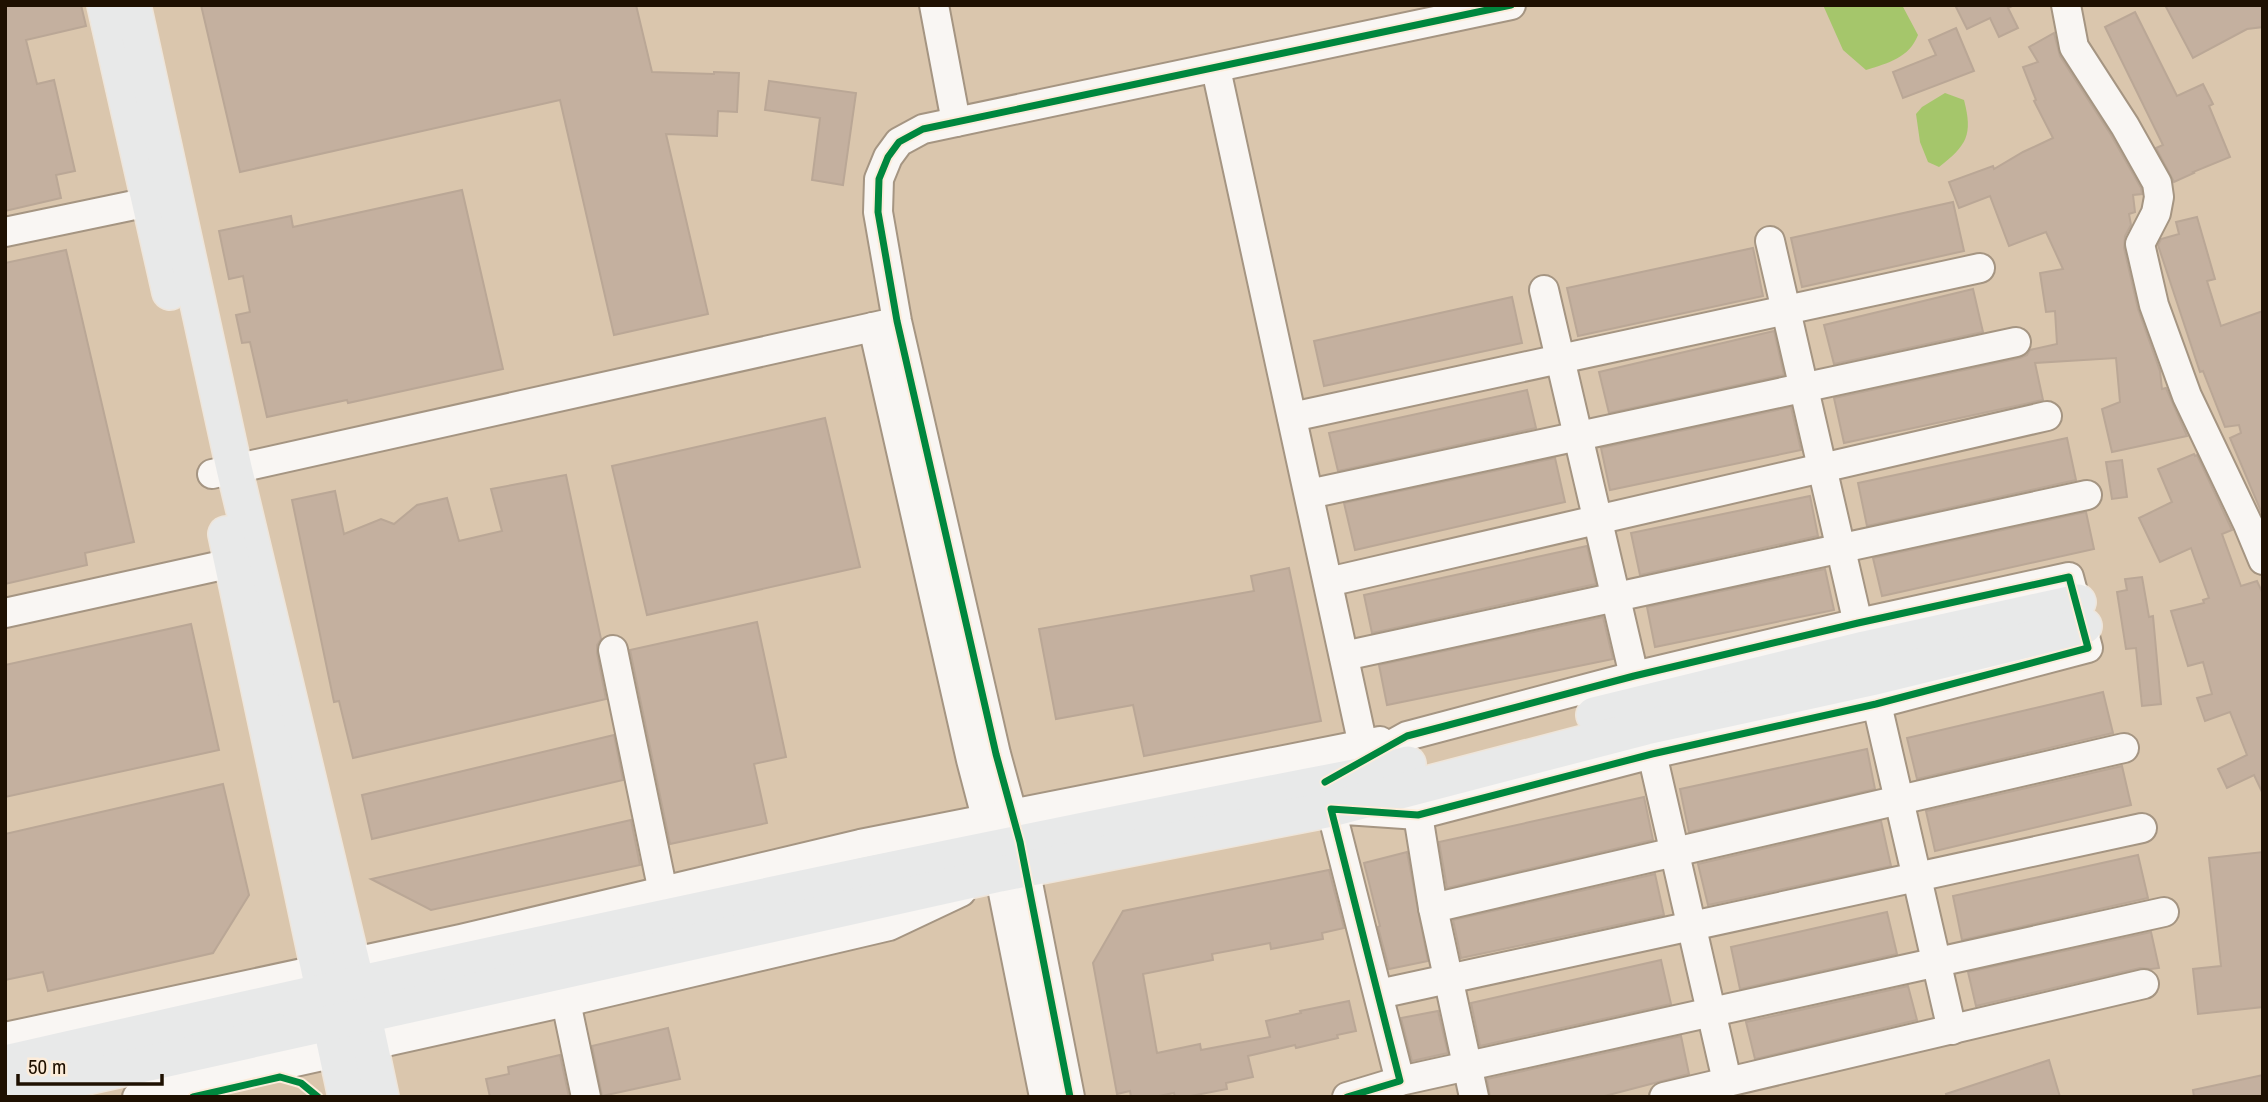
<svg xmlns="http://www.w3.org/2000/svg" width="2268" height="1102" font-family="'Archivo Narrow',sans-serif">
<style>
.water{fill:#a5c66b}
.building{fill:#c4b09f;stroke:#baa796;stroke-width:2}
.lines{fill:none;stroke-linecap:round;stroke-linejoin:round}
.minor-casing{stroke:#a59582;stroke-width:32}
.major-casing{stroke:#eee5da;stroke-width:38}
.minor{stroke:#f9f6f3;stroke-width:28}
.major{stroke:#e8e9e9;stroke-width:35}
.cycleway-casing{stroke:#fcecda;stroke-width:11}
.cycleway{stroke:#00873e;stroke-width:7}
</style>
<rect width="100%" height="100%" fill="#dac6ad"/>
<g class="water">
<path d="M1823 5H1902L1918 35C1909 58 1888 63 1866 70L1843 50Z"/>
<path d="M1945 93 1964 100C1973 135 1967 145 1939 167L1928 162 1920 142 1916 114 1922 107Z"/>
</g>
<g class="building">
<path d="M5 5H81L86 26 26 40 37 84 54 80 75 171 56 175 61 198 5 211Z"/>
<path d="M201 5H636L652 72 714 74V72L739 73 737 112 718 111 717 136 666 134 708 314 614 335 560 100 240 172Z"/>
<path d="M1955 5H2014L2008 8 2018 28 1999 37 1990 18 1967 29Z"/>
<path d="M2165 5H2263V27L2247 29 2193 58Z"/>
<path d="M2135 12 2177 96 2203 84 2213 104 2209 106 2230 157 2193 172 2194 173 2174 182 2156 148 2163 145 2105 27Z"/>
<path d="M1956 28 1974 71 1903 98 1893 72 1936 55 1929 40Z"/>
<path d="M2054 33 2060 56 2111 135 2141 188 2142 194 2133 195 2135 212 2129 214 2131 225 2125 236 2124 248 2138 309 2160 371 2162 389 2166 388 2187 436 2112 452 2102 409 2120 402 2116 358 2035 363 2043 400 1844 443 1834 398 2020 358 2027 355 2030 350 2057 344 2055 311 2046 312 2040 273 2063 269 2046 232 2009 246 1990 196 1959 208 1949 182 1993 166 1994 169 2023 152 2053 138 2034 101 2036 100 2023 67 2038 62 2029 47Z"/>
<path d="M769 81 856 93 843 185 812 180 820 118 765 110Z"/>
<path d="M462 190 503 369 348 403 347 400 267 417 250 342 242 343 236 315 250 312 243 276 229 279 219 231 291 216 293 227Z"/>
<path d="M1953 202 1964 251 1802 287 1791 238Z"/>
<path d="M2197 217 2215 279 2207 281 2221 326 2263 311V516L2230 438 2241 433 2239 425 2225 427 2203 371 2200 372 2158 245 2161 239 2179 234 2176 222Z"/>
<path d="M1753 248 1763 296 1578 336 1567 288Z"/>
<path d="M66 250 134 542 85 553 87 565 5 584V263Z"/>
<path d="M1973 289 1983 332 1834 364 1824 325Z"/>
<path d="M1512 297 1522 343 1324 386 1314 341Z"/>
<path d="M1774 331 1784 375 1609 413 1599 372Z"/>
<path d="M1527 390 1536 428 1338 471 1329 433Z"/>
<path d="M1791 407 1801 450 1610 490 1601 448Z"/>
<path d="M825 418 860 567 647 615 612 466Z"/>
<path d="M2067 438 2076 480 1867 526 1858 483Z"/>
<path d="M2194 454 2195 456 2197 455 2232 530 2222 534 2241 586 2257 581 2263 594V794L2254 775 2227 788 2218 769 2247 755 2230 712 2205 721 2197 698 2212 694 2203 662 2188 666 2171 611 2204 603 2203 600 2209 598 2191 548 2160 562 2139 518 2172 502 2158 469Z"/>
<path d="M1555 458 1565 502 1355 550 1344 503Z"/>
<path d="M2122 460 2127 497 2112 499 2106 462Z"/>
<path d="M566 475 601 639 597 645V653L606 699 353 758 339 701 334 702 292 500 335 491 344 534 381 519 394 524 417 505 447 498 459 541 502 531 491 489Z"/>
<path d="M1810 496 1818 536 1640 575 1631 533Z"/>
<path d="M2086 512 2094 549 1882 596 1873 558Z"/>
<path d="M1587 546 1596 584 1372 633 1364 595Z"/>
<path d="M1289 568 1321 721 1144 756 1133 705 1056 719 1039 629 1254 591 1251 576Z"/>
<path d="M1825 569 1834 610 1655 647 1647 607Z"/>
<path d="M2142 577 2149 617 2153 616 2161 704 2142 706 2136 648 2126 649 2117 592 2127 590 2125 579Z"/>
<path d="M1603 617 1613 659 1387 705 1379 665Z"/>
<path d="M757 622 786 757 754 764 767 823 670 844 630 650Z"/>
<path d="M191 624 219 750 5 797V665Z"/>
<path d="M2103 692 2113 733 1917 779 1907 738Z"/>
<path d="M614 735 623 780 372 839 362 795Z"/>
<path d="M1867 749 1875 789 1689 832 1680 789Z"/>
<path d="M2122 766 2131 805 1935 851 1926 811Z"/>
<path d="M223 784 249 895 213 953 48 991 43 972 5 980V834Z"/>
<path d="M1644 797 1653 840 1447 888 1439 842Z"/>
<path d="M631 820 640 865 431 910 371 879Z"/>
<path d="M1881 821 1891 866 1708 905 1698 864Z"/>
<path d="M1407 852 1428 961 1389 969 1378 927 1380 926 1364 863Z"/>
<path d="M2263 852V1007L2198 1014 2193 969 2221 966 2209 858Z"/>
<path d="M2138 855 2148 898 1962 940 1953 896Z"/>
<path d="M1329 870 1344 928 1322 933 1323 939 1271 949 1270 943 1239 949 1212 954 1213 960 1143 974 1157 1053 1200 1044 1201 1050 1270 1037 1266 1021 1301 1013 1300 1011 1349 1001 1356 1031 1337 1035 1338 1038 1296 1048 1295 1045 1248 1056 1253 1077 1226 1083 1227 1089 1186 1097H1175L1174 1093 1154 1097H1131L1130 1091 1117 1094 1093 963 1123 911Z"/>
<path d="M1655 874 1664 915 1461 958 1453 920Z"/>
<path d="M1887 912 1897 954 1740 989 1731 947Z"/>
<path d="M2151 932 2159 968 2151 969 2140 968 1976 1006 1968 972Z"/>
<path d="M1661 960 1671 1004 1480 1046 1471 1003Z"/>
<path d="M1908 986 1917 1020 1755 1059 1746 1022Z"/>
<path d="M1438 1011 1448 1053 1412 1061 1401 1018Z"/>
<path d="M668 1028 680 1079 602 1096 592 1046Z"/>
<path d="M1681 1036 1689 1074 1601 1097H1490L1487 1079Z"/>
<path d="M560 1055 569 1097H490L486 1079 509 1074 508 1067Z"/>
<path d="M2049 1060 2060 1097H1947L1946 1094Z"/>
<path d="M2263 1075V1097H2194L2193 1090Z"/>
</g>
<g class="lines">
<defs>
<g id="minor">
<path d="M934 5 956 122"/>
<path d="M2066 5 2074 47 2125 126 2157 183 2159 197 2156 213 2140 244 2154 305 2187 396 2248 524 2263 560"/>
<path d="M1216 69 1367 764"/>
<path d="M5 232 168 198"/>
<path d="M1770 241 1862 641"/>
<path d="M1544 290 1638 693"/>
<path d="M873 327 971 760 994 848 1044 1097"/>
<path d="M1292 417 1980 268"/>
<path d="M212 474 891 323"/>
<path d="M1309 494 2016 342"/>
<path d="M1328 582 2047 416"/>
<path d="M5 613 232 563"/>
<path d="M613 650 663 892"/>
<path d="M1344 656 2087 495"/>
<path d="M1873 687 1952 1030"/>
<path d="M1648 736 1727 1081"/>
<path d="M1342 772 1407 736 1634 676 1858 623 2069 577 2088 648 1876 704 1652 754 1418 815 1331 809 1400 1081 1347 1097"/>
<path d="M1418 815 1433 908 1474 1097"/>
<path d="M1433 908 2124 748"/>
<path d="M1379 994 2142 828"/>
<path d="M566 1002 586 1097"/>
<path d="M5 1037 461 939 860 844 1380 741"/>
<path d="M1400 1081 2164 912"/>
<path d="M137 1097 566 1002 889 926 961 892"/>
<path d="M1070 1097 1020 842 996 754 897 321 878 212 879 179 888 157 899 142 923 129 1511 5"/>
<path d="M1664 1097 2144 984"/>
</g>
<g id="major">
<path d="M105 5 170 292"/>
<path d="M133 5 234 468 357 984 381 1097"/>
<path d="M226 534 346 1097"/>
<path d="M1594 715 1864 649 2078 602"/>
<path d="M5 1063C459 960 913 861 1370 774L1408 764"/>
<path d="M5 1095 1000 874 1331 809 1646 727 1871 678 2084 626"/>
</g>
</defs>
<use href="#minor" class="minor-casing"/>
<use href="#major" class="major-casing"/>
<use href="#minor" class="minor"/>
<use href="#major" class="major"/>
<defs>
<g id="cycleway">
<path d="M1325 782 1407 736 1634 676 1858 623 2069 577 2088 648 1876 704 1652 754 1418 815 1331 809 1400 1081 1347 1097"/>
<path d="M193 1097 280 1077 301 1083 318 1097"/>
<path d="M1070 1097 1020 842 996 754 897 321 878 212 879 179 888 157 899 142 923 129 1511 5"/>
</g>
</defs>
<use href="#cycleway" class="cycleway-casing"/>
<use href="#cycleway" class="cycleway"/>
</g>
<rect width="2268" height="1102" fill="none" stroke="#1e1001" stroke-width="14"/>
<path d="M18 1074v10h144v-10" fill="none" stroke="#1e1001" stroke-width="3.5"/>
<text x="28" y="1074" font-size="21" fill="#1e1001" stroke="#fcecda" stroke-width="5" paint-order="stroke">50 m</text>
</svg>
